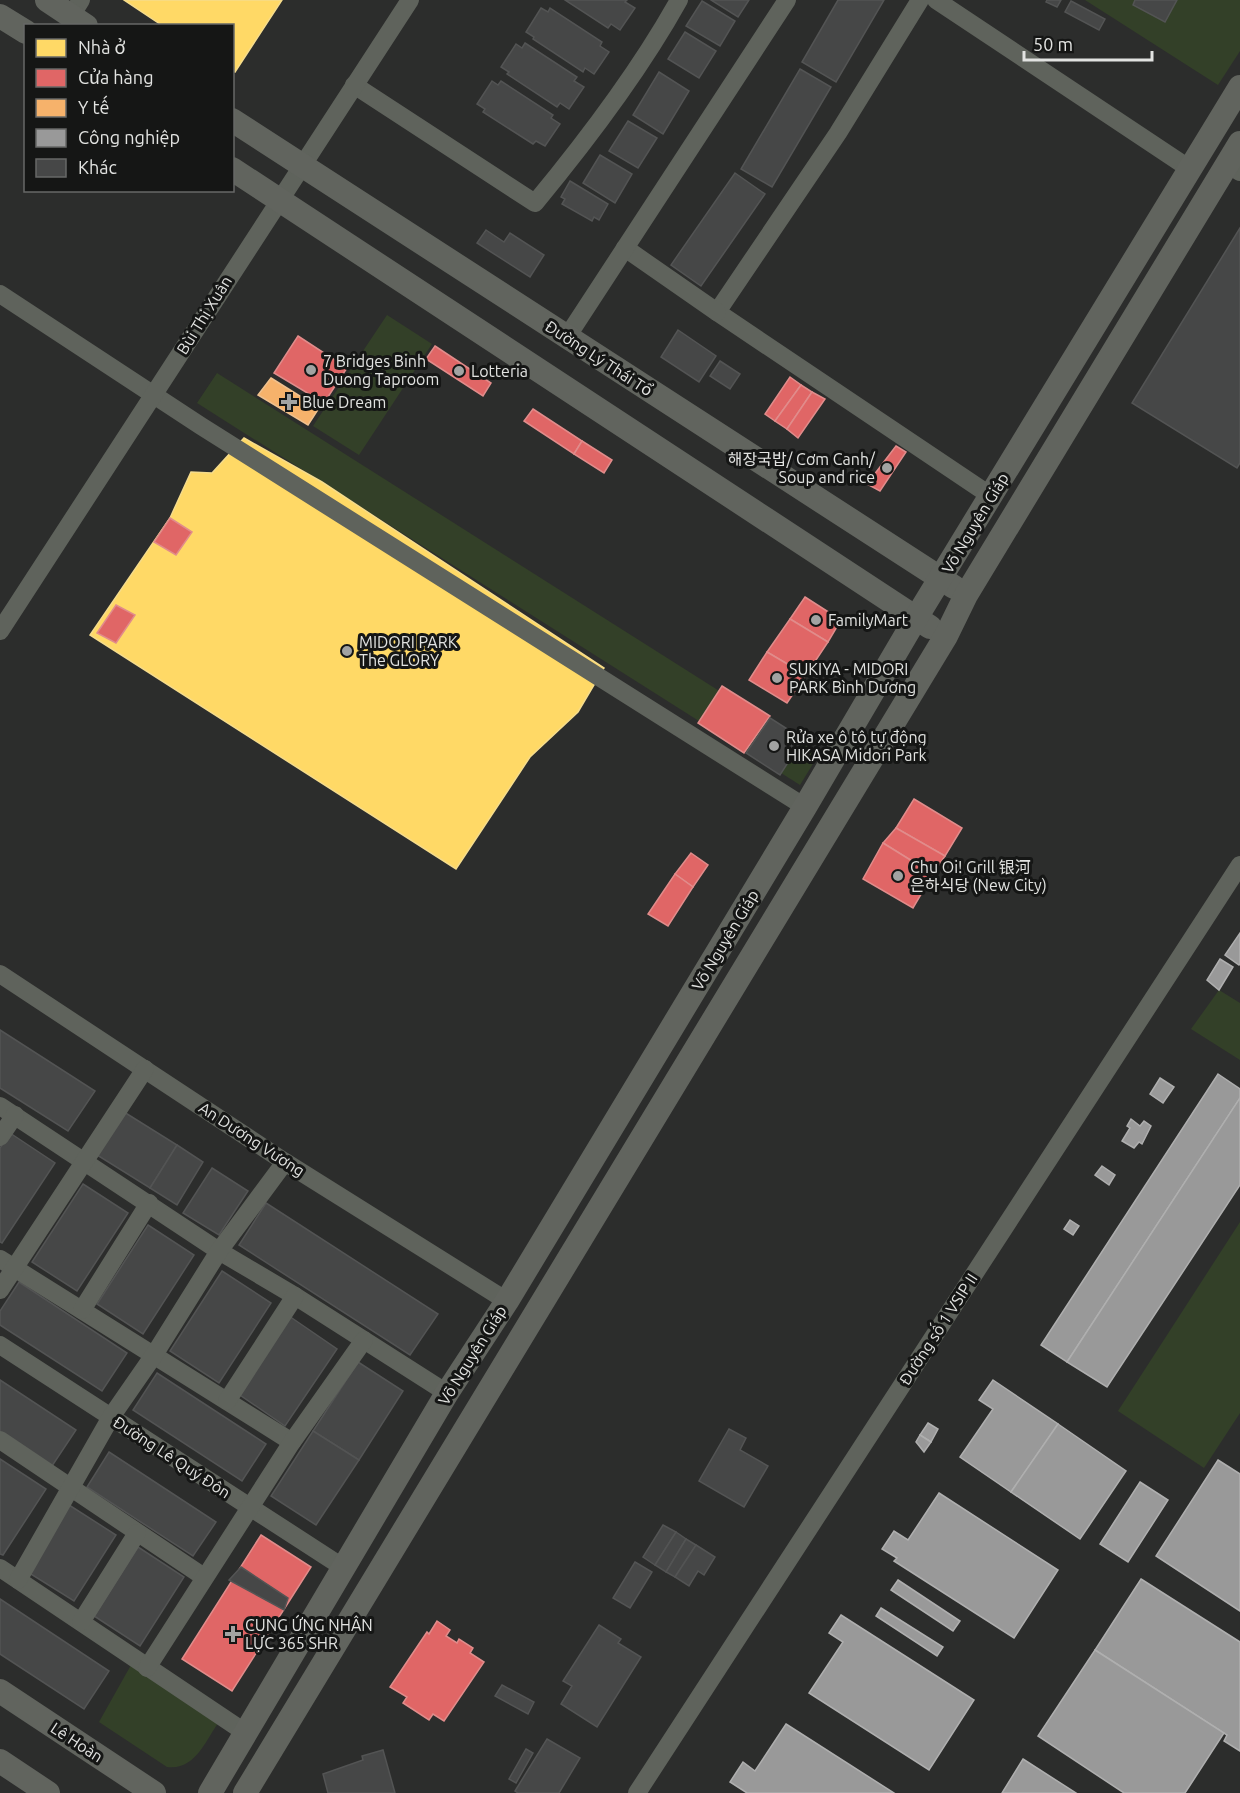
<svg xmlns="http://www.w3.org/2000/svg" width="1240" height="1793" font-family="Ubuntu,'Noto Sans SC','Noto Sans KR',sans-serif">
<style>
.green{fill:#334028}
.homes{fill:#ffd966;stroke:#f6dc8b;stroke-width:1.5}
.shops{fill:#e06666;stroke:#e18c8b;stroke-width:1.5}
.health{fill:#f6b26b;stroke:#f0c18e;stroke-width:1.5}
.industry{fill:#999;stroke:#afafaf;stroke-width:1.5}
.building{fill:#464747;stroke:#535454;stroke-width:1.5}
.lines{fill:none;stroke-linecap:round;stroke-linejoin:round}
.street{stroke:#5f635c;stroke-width:18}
.secondary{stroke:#61645e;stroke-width:24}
.poi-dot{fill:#a2a3a2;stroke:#151615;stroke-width:2}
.labels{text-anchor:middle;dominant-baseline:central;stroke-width:6;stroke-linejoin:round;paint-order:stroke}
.street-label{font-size:16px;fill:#e2e3e1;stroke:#151615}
.poi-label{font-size:16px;fill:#e2e3e1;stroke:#151615;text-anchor:start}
</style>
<rect width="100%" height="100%" fill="#2c2d2c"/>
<g class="green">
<path d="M1085 0H1240V51L1218 85Z"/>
<path d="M387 315 432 344 359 455 313 426Z"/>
<path d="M217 373 819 754 800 785 197 403Z"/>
<path d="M1219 990 1240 1003V1060L1191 1029Z"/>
<path d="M1240 1222V1413L1204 1468 1118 1411Z"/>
<path d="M131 1665 220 1720C206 1740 195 1771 167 1767L99 1722Z"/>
</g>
<g class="homes">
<path d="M124 0H282L235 72 232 71V26H163Z"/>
<path d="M244 438 322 482 604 668 578 712 530 757 456 869 90 635 170 518 191 472 212 473Z"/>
</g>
<g class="shops">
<path d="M298 336 347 368 324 403 274 373Z"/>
<path d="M435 346 491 383 483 396 426 359Z"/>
<path d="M790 377 801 385 775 421 765 414Z"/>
<path d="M801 385 812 392 787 429 775 421Z"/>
<path d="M812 392 825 399 798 438 787 429Z"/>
<path d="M533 409 582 441 574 454 524 421Z"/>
<path d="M582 441 612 460 604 473 574 454Z"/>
<path d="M896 446 906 452 880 491 867 484Z"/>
<path d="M170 518 192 532 176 555 154 542Z"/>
<path d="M805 597 841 620 828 642 790 619Z"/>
<path d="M116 605 135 615 116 643 97 633Z"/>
<path d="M790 619 828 642 806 675 767 652Z"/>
<path d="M767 652 806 675 787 703 749 680Z"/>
<path d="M722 686 770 716 744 753 698 723Z"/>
<path d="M914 799 962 828 945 856 896 828Z"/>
<path d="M896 828 945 856 933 874 883 843Z"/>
<path d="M883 843 933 874 913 908 863 879Z"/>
<path d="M691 853 708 865 693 887 675 874Z"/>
<path d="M675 874 693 887 668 926 648 914Z"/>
<path d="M261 1535 311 1567 232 1691 182 1659Z"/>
<path d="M437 1621 450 1630 446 1636 457 1643 459 1639 473 1648 470 1653 484 1662 444 1721 433 1714 429 1720 403 1703 407 1697 390 1687 427 1632 429 1634Z"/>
</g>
<path class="health" d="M271 378 319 408 308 425 258 395Z"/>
<g class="industry">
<path d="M1240 933V964L1239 965 1225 955Z"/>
<path d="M1220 959 1233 967 1219 990 1207 980Z"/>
<path d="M1218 1074 1240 1089V1098L1067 1362 1041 1345Z"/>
<path d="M1160 1078 1174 1087 1163 1103 1150 1094Z"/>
<path d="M1240 1098V1185L1107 1387 1067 1362Z"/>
<path d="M1131 1119 1140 1126 1144 1121 1151 1126 1142 1144 1139 1142 1134 1148 1122 1141 1130 1128 1127 1126Z"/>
<path d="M1102 1166 1115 1175 1109 1185 1095 1175Z"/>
<path d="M1070 1220 1079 1226 1073 1235 1064 1229Z"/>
<path d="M993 1380 1058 1424 1011 1492 960 1457 993 1409 979 1400Z"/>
<path d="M928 1423 938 1429 931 1442 920 1435Z"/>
<path d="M1058 1424 1126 1471 1080 1539 1011 1492Z"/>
<path d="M920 1435 931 1442 924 1452 916 1442Z"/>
<path d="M1218 1460 1240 1474V1611L1156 1556Z"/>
<path d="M1140 1482 1168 1500 1128 1562 1100 1544Z"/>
<path d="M939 1493 1058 1570 1014 1638 894 1561 897 1558 882 1549 894 1531 908 1540Z"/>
<path d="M1141 1579 1240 1642V1751L1224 1741 1227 1735 1095 1650Z"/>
<path d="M898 1580 960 1621 953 1631 891 1590Z"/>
<path d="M881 1608 943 1647 937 1656 876 1616Z"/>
<path d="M841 1615 974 1700 929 1770 809 1693 843 1642 829 1633Z"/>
<path d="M1095 1650 1224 1733 1185 1793H1124L1038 1736Z"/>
<path d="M786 1724 894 1793H747L730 1782 743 1762 755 1771Z"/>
<path d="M1023 1759 1076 1793H1002Z"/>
</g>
<g class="building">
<path d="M565 0H627L625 2 635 8 620 30 611 24 608 28Z"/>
<path d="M711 0H749L738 17Z"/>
<path d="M838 0H884L836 82 802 62Z"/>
<path d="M1047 0H1061L1057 7 1046 2Z"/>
<path d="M1135 0H1177L1165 22 1133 5Z"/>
<path d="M702 1 735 21 720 46 686 26Z"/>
<path d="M1071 1 1105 19 1099 30 1065 12Z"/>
<path d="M541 8 548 12 550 8 602 42 600 46 609 52 594 74 585 68 583 72 533 39 534 37 526 32Z"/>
<path d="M685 32 716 51 699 78 668 59Z"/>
<path d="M525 43 577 77 574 81 584 87 569 109 560 103 557 107 507 74 509 72 501 67 516 44 522 48Z"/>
<path d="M800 69 831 87 772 187 741 169Z"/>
<path d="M659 72 689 91 663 134 633 115Z"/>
<path d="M492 81 498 85 501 81 553 115 551 118 560 124 545 146 536 141 533 144 483 112 485 109 477 104Z"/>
<path d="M628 121 657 138 638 168 609 151Z"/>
<path d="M600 155 632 174 615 203 583 183Z"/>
<path d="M735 173 765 194 701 286 671 265Z"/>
<path d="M570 181 608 204 599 220 594 217 592 221 562 204 565 199 561 197Z"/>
<path d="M1240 228V463L1237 468 1132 403Z"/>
<path d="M486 230 504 242 510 233 544 255 530 277 477 243Z"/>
<path d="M678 330 716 356 699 382 661 357Z"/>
<path d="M720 361 740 374 730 389 710 376Z"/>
<path d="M770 718 803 739 780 775 746 753Z"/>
<path d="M0 1030 95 1091 68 1131 0 1088Z"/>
<path d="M124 1112 177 1145 150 1188 97 1155Z"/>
<path d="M10 1133 55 1163 2 1243 0 1242V1148Z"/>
<path d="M177 1145 203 1162 177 1205 150 1188Z"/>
<path d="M212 1168 248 1191 219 1235 183 1213Z"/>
<path d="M83 1184 128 1213 77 1291 32 1262Z"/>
<path d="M266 1203 438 1314 410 1355 239 1245Z"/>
<path d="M148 1225 194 1255 143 1334 97 1304Z"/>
<path d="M222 1271 271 1303 219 1383 170 1351Z"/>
<path d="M19 1282 127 1353 102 1391 0 1325V1311Z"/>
<path d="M289 1316 337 1349 285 1426 237 1393Z"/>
<path d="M358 1362 403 1391 359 1460 313 1431Z"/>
<path d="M157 1373 266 1444 242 1481 133 1410Z"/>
<path d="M0 1380 76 1430 52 1466 0 1432Z"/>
<path d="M729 1429 746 1438 740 1450 768 1466 744 1507 699 1481Z"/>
<path d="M313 1431 359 1460 316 1525 271 1496Z"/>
<path d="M109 1452 216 1522 193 1556 87 1487Z"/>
<path d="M0 1459 46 1489 3 1555 0 1554Z"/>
<path d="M69 1505 116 1535 74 1601 26 1571Z"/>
<path d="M663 1525 676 1532 655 1565 643 1557Z"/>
<path d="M676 1532 686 1539 666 1572 655 1565Z"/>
<path d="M686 1539 696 1545 675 1577 666 1572Z"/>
<path d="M696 1545 715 1557 704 1575 698 1571 689 1586 675 1577Z"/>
<path d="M138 1547 184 1577 140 1646 94 1616Z"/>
<path d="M635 1562 652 1572 630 1608 613 1598Z"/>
<path d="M241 1567 288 1598 284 1610 229 1580Z"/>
<path d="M0 1599 109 1671 84 1709 0 1654Z"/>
<path d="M599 1625 621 1639 618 1643 641 1657 597 1727 561 1704 572 1686 563 1681Z"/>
<path d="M502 1685 534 1702 528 1714 495 1696Z"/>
<path d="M547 1739 580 1758 559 1793H518L515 1791Z"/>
<path d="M526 1749 533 1753 516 1783 509 1779Z"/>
<path d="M383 1750 395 1793H328L323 1774 363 1760 362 1756Z"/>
</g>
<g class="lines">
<g class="street">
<path d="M920 0 838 133 717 312 991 496"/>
<path d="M936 0 1190 169"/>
<path d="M71 16 81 0"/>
<path d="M354 85 535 203C588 139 639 72 679 0"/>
<path d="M1227 164 1240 172"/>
<path d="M625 248 717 312"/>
<path d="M0 294 201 426 805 807"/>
<path d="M567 337 787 0"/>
<path d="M0 631 410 0"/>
<path d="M0 974 285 1162 507 1301"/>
<path d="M0 1106 219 1251 295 1296 447 1393"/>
<path d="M0 1137 15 1115"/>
<path d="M0 1259 292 1442"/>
<path d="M0 1290 145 1069"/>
<path d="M82 1310 149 1203"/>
<path d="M0 1345 344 1568"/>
<path d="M227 1401 295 1296"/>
<path d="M0 1440 204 1577"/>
<path d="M0 1568 246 1733"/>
<path d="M18 1580 111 1417 154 1355 219 1251 285 1162"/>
<path d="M81 1622 137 1533"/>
<path d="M147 1668 292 1442 364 1340"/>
<path d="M637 1793 1240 865"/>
</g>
<g class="secondary">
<path d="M47 0 86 26"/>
<path d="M0 16 26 32"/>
<path d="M232 120 954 587"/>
<path d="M232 169 930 627"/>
<path d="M0 1691 154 1793"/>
<path d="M0 1761 48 1793"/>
<path d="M210 1793 447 1393 507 1301 805 807 916 618 1240 87"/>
<path d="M245 1793 946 636 966 595 1240 143"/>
</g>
</g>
<g class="poi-dot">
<circle cx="311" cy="370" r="6"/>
<circle cx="459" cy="371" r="6"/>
<path d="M286 393h6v6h6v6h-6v6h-6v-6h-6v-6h6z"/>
<circle cx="887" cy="468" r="6"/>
<circle cx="816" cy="620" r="6"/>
<circle cx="347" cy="651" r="6"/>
<circle cx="777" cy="678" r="6"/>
<circle cx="774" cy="746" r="6"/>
<circle cx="898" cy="876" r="6"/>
<path d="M230 1625h6v6h6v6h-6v6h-6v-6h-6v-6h6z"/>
</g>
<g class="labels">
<g class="street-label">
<text transform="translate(204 315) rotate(-58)">Bùi Thị Xuân</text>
<text transform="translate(599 358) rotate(33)">Đường Lý Thái Tổ</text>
<text transform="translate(975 523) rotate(-59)">Võ Nguyên Giáp</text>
<text transform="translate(725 940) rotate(-59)">Võ Nguyên Giáp</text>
<text transform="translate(252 1139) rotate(33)">An Dương Vương</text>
<text transform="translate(938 1329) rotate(-57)">Đường số 1 VSIP II</text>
<text transform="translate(472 1355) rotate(-58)">Võ Nguyên Giáp</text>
<text transform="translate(172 1457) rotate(33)">Đường Lê Quý Đôn</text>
<text transform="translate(77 1742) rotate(33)">Lê Hoàn</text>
</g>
<g class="poi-label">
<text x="323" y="361">7 Bridges Binh<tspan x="323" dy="18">Duong Taproom</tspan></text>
<text x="471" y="371">Lotteria</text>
<text x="302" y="402">Blue Dream</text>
<text x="875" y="459" text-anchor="end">해장국밥/ Cơm Canh/<tspan x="875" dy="18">Soup and rice</tspan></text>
<text x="828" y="620">FamilyMart</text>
<text x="359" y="642">MIDORI PARK<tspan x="359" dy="18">The GLORY</tspan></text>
<text x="789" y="669">SUKIYA - MIDORI<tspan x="789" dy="18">PARK Bình Dương</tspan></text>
<text x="786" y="737">Rửa xe ô tô tự động<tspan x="786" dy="18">HIKASA Midori Park</tspan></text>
<text x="910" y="867">Chu Oi! Grill 银河<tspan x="910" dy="18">은하식당 (New City)</tspan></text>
<text x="245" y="1625">CUNG ỨNG NHÂN<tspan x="245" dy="18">LỰC 365 SHR</tspan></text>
</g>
</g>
<rect x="24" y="24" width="210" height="168" fill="#151615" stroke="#676867" stroke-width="1.5"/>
<rect x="36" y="39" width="30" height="18" fill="#ffd966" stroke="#676867" stroke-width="1.5"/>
<text x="78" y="54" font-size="18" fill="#e2e3e1">Nhà ở</text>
<rect x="36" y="69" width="30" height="18" fill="#e06666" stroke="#676867" stroke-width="1.5"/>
<text x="78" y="84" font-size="18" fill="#e2e3e1">Cửa hàng</text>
<rect x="36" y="99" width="30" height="18" fill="#f6b26b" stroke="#676867" stroke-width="1.5"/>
<text x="78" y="114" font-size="18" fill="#e2e3e1">Y tế</text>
<rect x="36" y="129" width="30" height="18" fill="#999999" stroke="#676867" stroke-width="1.5"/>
<text x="78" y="144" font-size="18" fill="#e2e3e1">Công nghiệp</text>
<rect x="36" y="159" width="30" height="18" fill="#464747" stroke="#676867" stroke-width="1.5"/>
<text x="78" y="174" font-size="18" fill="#e2e3e1">Khác</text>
<path d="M1024 51v9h128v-9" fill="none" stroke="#e2e3e1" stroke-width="3"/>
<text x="1033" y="51" font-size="18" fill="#e2e3e1" stroke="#151615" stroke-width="4.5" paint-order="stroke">50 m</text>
</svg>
